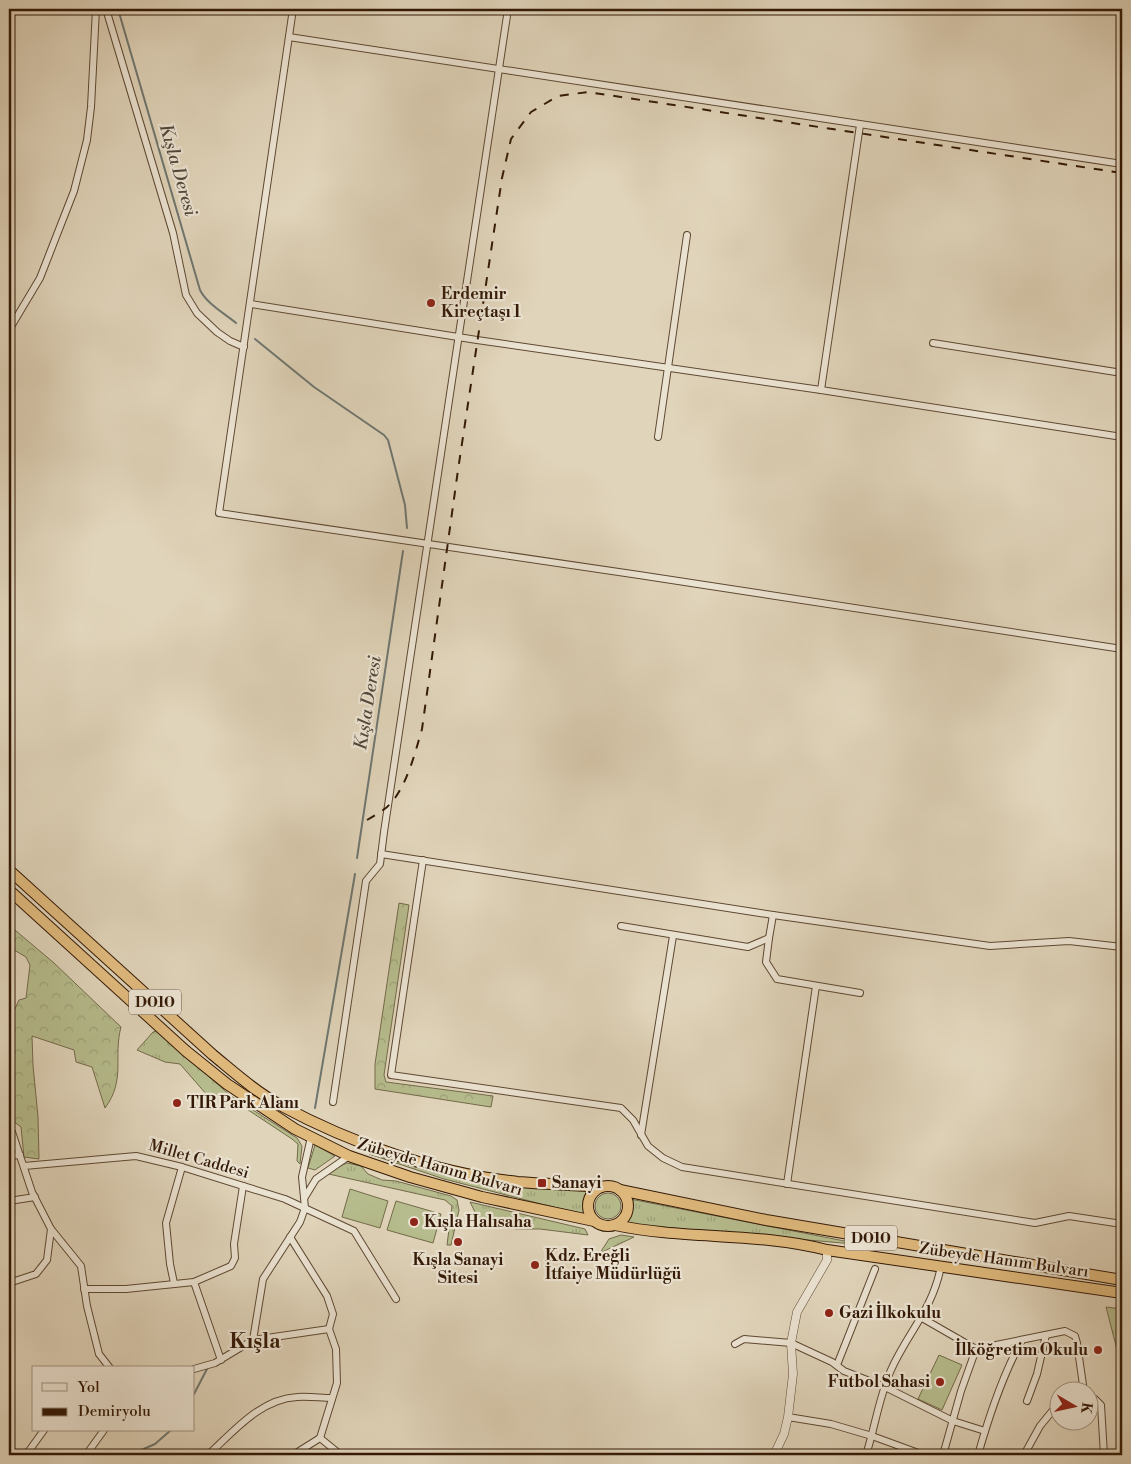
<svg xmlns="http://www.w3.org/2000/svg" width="1131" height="1464" font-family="'Libre Bodoni',serif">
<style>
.grass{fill:url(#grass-tufts);stroke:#746a4a}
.forest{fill:url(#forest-crowns);stroke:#746a4a}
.pitch{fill:#b6bc8d;stroke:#746a4a}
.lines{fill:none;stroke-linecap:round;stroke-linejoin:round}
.stream{stroke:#6f7771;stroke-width:2}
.minor-casing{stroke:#5e4833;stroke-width:8}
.tertiary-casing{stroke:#5e4833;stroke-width:9}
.trunk-casing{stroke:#331906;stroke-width:12}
.minor{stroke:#ebe3d2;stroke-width:6}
.tertiary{stroke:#ebe3d2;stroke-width:8}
.trunk{stroke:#e0ba7d;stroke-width:10}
.rail{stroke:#331906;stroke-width:2;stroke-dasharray:9 9;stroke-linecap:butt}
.poi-dot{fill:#8f2418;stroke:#ebe3d2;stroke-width:2}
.labels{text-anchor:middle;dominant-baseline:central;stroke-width:4.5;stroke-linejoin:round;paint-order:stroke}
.shield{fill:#ebe3d2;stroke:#6a5643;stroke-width:1}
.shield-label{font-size:15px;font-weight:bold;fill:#331906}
.poi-label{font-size:16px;font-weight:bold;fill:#331906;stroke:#ebe3d2;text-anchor:start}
.street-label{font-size:16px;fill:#331906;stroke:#ebe3d2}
.water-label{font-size:18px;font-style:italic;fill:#51483c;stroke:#ebe3d2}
.district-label{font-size:21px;font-weight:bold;fill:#331906;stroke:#ebe3d2}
</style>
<defs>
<pattern id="grass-tufts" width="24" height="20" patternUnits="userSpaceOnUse" patternTransform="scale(1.25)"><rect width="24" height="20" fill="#b6bc8d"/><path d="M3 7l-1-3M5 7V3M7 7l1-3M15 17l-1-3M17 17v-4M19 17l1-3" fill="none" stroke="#9da178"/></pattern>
<pattern id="forest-crowns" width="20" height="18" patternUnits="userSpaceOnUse" patternTransform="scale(1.25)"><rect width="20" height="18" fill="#b6bc8d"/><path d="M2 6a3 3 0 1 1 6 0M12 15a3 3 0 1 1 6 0" fill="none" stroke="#9da178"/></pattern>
</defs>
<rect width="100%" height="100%" fill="#e0d4ba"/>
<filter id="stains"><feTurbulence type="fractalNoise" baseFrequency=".004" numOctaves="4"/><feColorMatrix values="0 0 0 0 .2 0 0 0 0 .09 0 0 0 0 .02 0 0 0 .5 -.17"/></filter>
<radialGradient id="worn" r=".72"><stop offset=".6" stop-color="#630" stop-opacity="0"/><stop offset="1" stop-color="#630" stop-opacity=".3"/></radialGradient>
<g class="grass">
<path d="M157 1031 231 1096 297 1138 302 1146 300 1164 297 1161 298 1144 292 1139 227 1096 207 1095 180 1064 165 1062 137 1050 153 1032Z"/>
<path d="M315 1145 335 1156 315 1170 308 1168Z"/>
<path d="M369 1154 445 1175 528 1186 588 1191 583 1207 584 1215 444 1179Z"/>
<path d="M347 1163 361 1166 368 1174 382 1180 396 1181 451 1196 457 1200 459 1210 451 1245H447L452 1206 445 1200 324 1173Z"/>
<circle cx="608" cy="1206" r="13"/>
<path d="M630 1199 865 1245 626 1224 632 1212Z"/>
<path d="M470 1202 585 1229 588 1235 540 1229H516L480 1222Z"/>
<path d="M621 1235 634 1237 600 1253 609 1239Z"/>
<path d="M1106 1307 1122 1309V1369Z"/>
</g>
<g class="forest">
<path d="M399 903 409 905 384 1075 386 1082 493 1096 491 1107 375 1089V1064Z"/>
<path d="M9 925 54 963 121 1027C113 1057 126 1080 105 1108L92 1067 76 1062 74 1050 32 1036 33 1065 38 1117 39 1159 24 1157 21 1127 9 1118V1017L14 1011 19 1000 26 998 30 965 26 957 9 947Z"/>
</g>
<g class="pitch">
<path d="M350 1189 388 1201 380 1228 342 1217Z"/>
<path d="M396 1201 441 1214 433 1243 387 1230Z"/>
<path d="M939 1355 962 1365 942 1410 918 1399Z"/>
</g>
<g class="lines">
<g class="stream">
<path d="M118 9 200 290C207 304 224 313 236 323"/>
<path d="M255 339 314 387 384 435 388 440 405 505 407 528"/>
<path d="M357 858 403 551"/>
<path d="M315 1108 355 874"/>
<path d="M194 1394 207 1369"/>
<path d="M130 1455 155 1444 171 1430"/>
</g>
<defs>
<g id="minor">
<path d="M106 9 173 233 186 295 197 313 217 332 230 341 244 347"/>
<path d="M293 9 219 513 639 575 1122 649"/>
<path d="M289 37 1122 164"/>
<path d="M251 304 477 340 821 390 860 125"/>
<path d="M9 330 40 278 74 191 87 140 91 107 96 9"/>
<path d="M933 343 1122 373"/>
<path d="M821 390 1122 437"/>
<path d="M658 437 687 235"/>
<path d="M381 854 773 915 990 946 1069 941 1122 947"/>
<path d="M423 860 391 1075 621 1108 633 1120 648 1146 663 1158 682 1167 1035 1223 1069 1216 1122 1224"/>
<path d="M621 926 748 947 769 938 773 915"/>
<path d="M769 938 766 962 777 979 860 993"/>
<path d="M333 1102 366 881 380 864 384 832 508 9"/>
<path d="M9 1129 12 1132 32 1192 51 1229 47 1260 36 1274 9 1283"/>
<path d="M641 1135 673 936"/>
<path d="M9 1156 20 1155"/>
<path d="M24 1166 136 1156 182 1167 285 1199 354 1231 396 1299"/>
<path d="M787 1184 816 986"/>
<path d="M305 1197 316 1179 349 1156"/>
<path d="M9 1201 35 1197"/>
<path d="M51 1229 81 1266 87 1306 99 1354 110 1368"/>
<path d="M290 1237 327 1296 333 1314 329 1329"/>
<path d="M194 1282 221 1360"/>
<path d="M174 1283 170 1264 166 1223 182 1167"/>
<path d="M84 1289H126L194 1282 231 1266 235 1258 234 1244 243 1186"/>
<path d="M922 1318 976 1349 1065 1331 1075 1336 1077 1343 1084 1392"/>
<path d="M253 1340 263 1279 300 1222 305 1208 302 1177 311 1137"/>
<path d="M735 1344 744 1339 791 1343 832 1362 844 1371 885 1387 953 1421 985 1431"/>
<path d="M837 1365 875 1269"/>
<path d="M194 1369 215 1363 253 1340 329 1329 336 1349 337 1383 320 1438 293 1455"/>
<path d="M1088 1399H1095L1101 1405 1104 1455"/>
<path d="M1027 1401 1037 1374 1046 1335"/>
<path d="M788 1417 831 1424 872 1436 924 1455"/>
<path d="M320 1438 341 1455"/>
<path d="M26 1455 44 1430"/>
<path d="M86 1455 104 1430"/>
<path d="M208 1455C233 1432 260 1399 297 1397 309 1396 321 1398 332 1398"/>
<path d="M866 1455C875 1427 879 1397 891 1370 908 1332 933 1309 941 1266"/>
<path d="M943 1455 961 1391 976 1349"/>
<path d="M978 1455C989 1416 1002 1376 1022 1340"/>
<path d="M1024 1455 1040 1426 1058 1404"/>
</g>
<path id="tertiary" d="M774 1455 784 1434 788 1417 793 1374 791 1343 797 1312 827 1260V1250"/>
<g id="trunk">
<path d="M9 870 213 1055C235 1073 256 1092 280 1105 350 1143 438 1174 518 1182 545 1184 573 1185 601 1187"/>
<path d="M9 890 186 1051 227 1084 295 1129 349 1156 410 1177 482 1197 594 1221"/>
<circle cx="608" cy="1206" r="20"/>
<path d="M620 1190 766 1220 1122 1280"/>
<path d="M615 1225C685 1240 758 1232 827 1250L1122 1293"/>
</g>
</defs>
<use href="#minor" class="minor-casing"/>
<use href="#tertiary" class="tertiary-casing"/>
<use href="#trunk" class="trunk-casing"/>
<use href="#minor" class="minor"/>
<use href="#tertiary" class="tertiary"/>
<use href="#trunk" class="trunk"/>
<path class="rail" d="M367 820C374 816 381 812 387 807 406 790 415 753 422 729L458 470 502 178 511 139 531 112 558 96 588 92 1122 173"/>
</g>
<g class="poi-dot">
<circle cx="431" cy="303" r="5"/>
<circle cx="177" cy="1103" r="5"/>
<rect x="537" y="1178" width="10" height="10" rx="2.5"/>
<circle cx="414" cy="1222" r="5"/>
<circle cx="458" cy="1242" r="5"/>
<circle cx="535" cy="1265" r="5"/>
<circle cx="829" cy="1313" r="5"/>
<circle cx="1098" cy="1350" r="5"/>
<circle cx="940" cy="1382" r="5"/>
</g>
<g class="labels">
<g class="shield">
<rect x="129" y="989.5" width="52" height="25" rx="4"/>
<rect x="845" y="1225.5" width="52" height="25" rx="4"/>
</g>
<g class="shield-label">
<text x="155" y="1002">D010</text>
<text x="871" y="1238">D010</text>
</g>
<g class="poi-label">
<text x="441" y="294">Erdemir<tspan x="441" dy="18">Kireçtaşı 1</tspan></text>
<text x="187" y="1103">TIR Park Alanı</text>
<text x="552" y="1183">Sanayi</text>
<text x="424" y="1222">Kışla Halısaha</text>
<text x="545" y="1256">Kdz. Ereğli<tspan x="545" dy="18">İtfaiye Müdürlüğü</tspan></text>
<text x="458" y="1260" text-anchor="middle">Kışla Sanayi<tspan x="458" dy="18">Sitesi</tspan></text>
<text x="839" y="1313">Gazi İlkokulu</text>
<text x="1088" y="1350" text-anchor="end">İlköğretim Okulu</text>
<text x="930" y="1382" text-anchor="end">Futbol Sahasi</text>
</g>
<g class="street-label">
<text transform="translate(199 1159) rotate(16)">Millet Caddesi</text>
<text transform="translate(440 1167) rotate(16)">Zübeyde Hanım Bulvarı</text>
<text transform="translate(1004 1260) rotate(8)">Zübeyde Hanım Bulvarı</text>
</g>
<g class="water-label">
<text transform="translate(178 170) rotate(74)">Kışla Deresi</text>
<text transform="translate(368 703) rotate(-81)">Kışla Deresi</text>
</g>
<g class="district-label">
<text x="255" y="1342">Kışla</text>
</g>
</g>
<rect width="1131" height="1464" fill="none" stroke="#e0d4ba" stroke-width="30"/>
<rect x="10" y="10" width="1111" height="1444" fill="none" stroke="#331906" stroke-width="2.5"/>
<rect x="15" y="15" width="1101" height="1434" fill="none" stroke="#331906"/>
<rect x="32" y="1366" width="162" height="65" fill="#ebe3d2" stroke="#a19280"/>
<rect x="42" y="1383" width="25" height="8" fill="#ebe3d2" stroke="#a19280"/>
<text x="78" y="1392" font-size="15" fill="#331906">Yol</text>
<rect x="42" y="1408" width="25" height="8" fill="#331906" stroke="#a19280"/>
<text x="78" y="1416" font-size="15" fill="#331906">Demiryolu</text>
<g transform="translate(1074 1406) rotate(99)"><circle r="24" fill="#ebe3d2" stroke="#a19280"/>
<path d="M0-4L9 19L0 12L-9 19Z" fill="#8f2418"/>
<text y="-8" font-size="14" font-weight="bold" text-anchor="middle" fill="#331906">K</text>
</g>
<rect width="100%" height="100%" filter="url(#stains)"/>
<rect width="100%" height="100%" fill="url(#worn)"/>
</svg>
